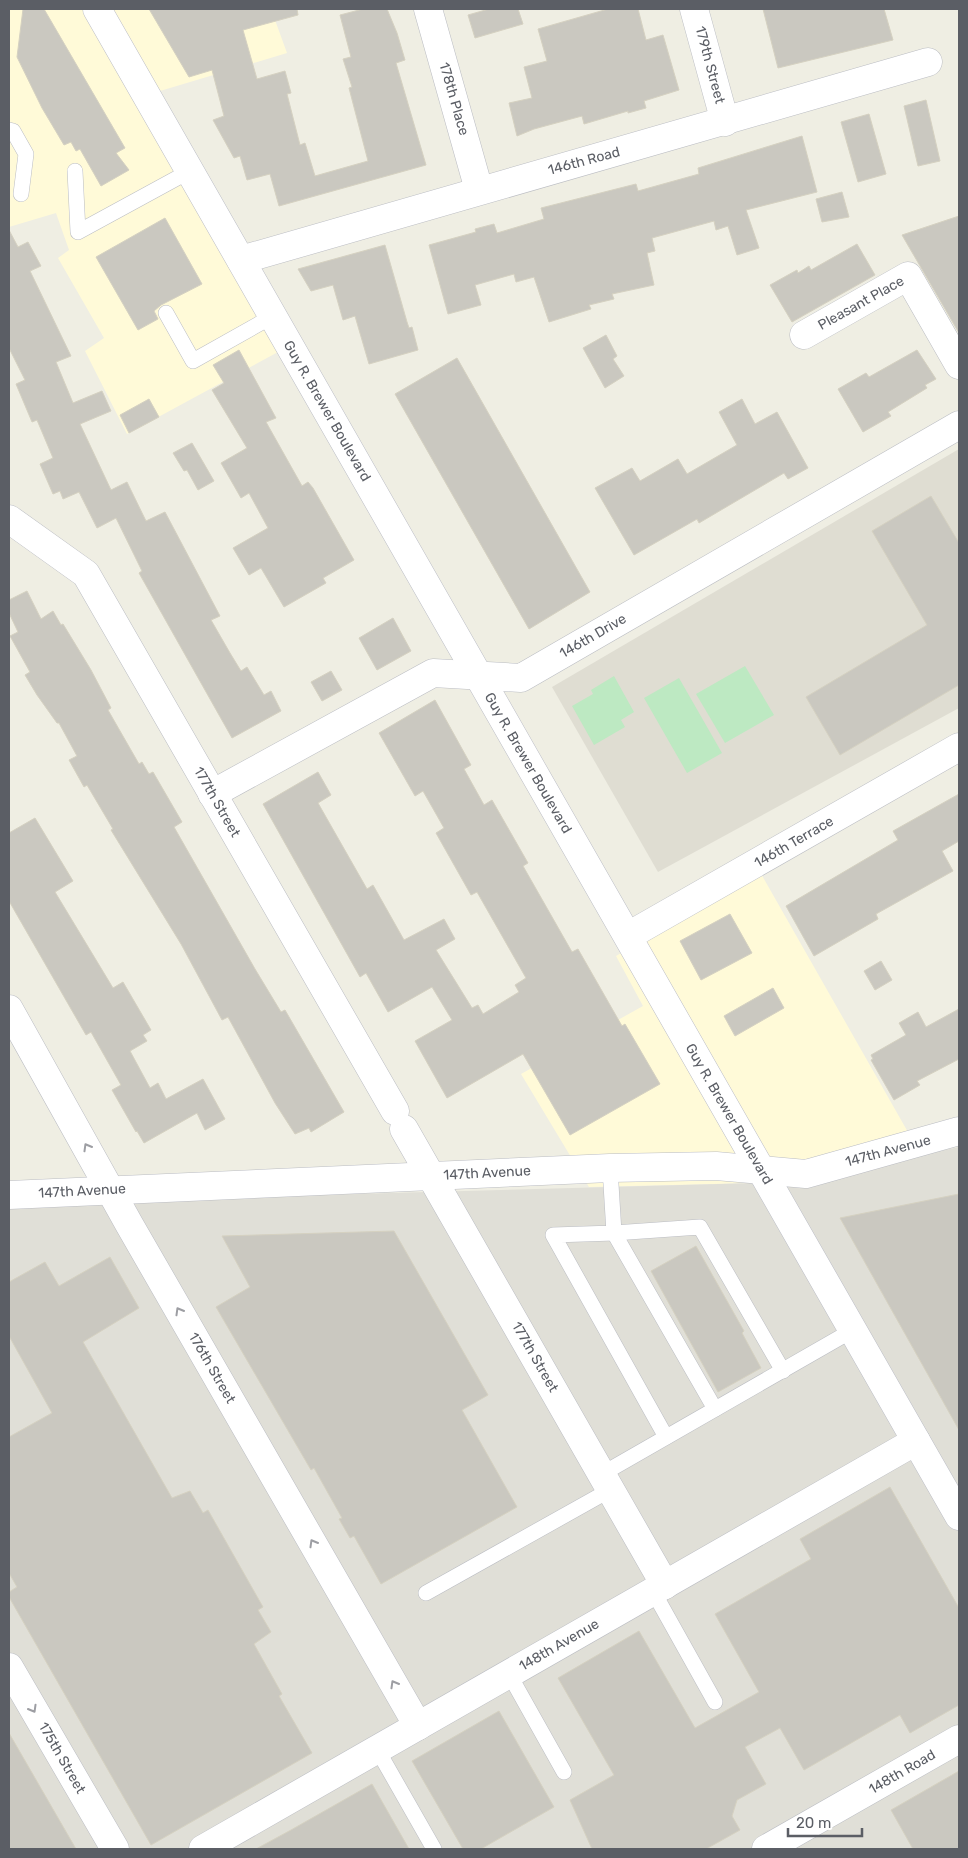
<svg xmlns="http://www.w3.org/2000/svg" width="968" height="1858" font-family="Rubik,sans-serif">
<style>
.commercial{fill:#fffad8}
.industrial{fill:#e0dfd7}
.education{fill:#dfddd2}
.green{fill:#bde9c2}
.building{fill:#cac8c0;stroke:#d5d1c1}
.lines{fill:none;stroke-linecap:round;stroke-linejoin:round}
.service-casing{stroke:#bbbdc3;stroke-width:16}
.minor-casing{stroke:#bbbdc3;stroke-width:29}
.tertiary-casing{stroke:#bbbdc3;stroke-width:29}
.secondary-casing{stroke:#bcbec6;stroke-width:29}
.service{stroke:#fff;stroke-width:15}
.minor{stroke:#fff;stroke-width:28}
.tertiary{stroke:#fff;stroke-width:28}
.secondary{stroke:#fff;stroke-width:28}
.oneway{stroke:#9d9ea3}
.labels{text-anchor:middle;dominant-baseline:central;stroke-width:4;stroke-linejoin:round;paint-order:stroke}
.street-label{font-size:14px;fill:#5b5e65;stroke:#fff}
</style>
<rect width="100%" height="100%" fill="#efeee3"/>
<g class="commercial">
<path d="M9 9H271L287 53 150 94 291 345 127 434 85 351 104 338 58 258 69 250 56 213 9 227Z"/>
<path d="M760 872 921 1155 792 1182 589 1187 521 1074 643 1006 616 956Z"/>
</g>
<path class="industrial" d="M959 1147V1849H9V1207L167 1199 792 1182Z"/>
<path class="education" d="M959 449V708L658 872 552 687Z"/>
<g class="green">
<path d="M745 666 774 715 725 743 696 694Z"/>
<path d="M614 676 634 712 621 720 625 727 594 745 572 706 593 694 591 690Z"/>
<path d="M679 678 722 753 687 773 644 698Z"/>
</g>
<g class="building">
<path d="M23 9H44L125 148 116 153 129 170 101 186 80 149 76 151 71 142 64 145 42 108 17 57Z"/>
<path d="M149 9H297L298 15 243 30 257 79 285 71 291 93 287 94 300 145 305 143 315 176 368 161 349 88 352 87 343 59 351 57 340 15 363 9H387L397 33 405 60 396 63 426 165 279 206 270 174 247 180 240 156 234 158 213 120 224 116 212 70 189 77Z"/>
<path d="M489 9H518L523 24 475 38 468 15Z"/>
<path d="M608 9H638L646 40 663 35 679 90 644 101 646 108 628 113V111L584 124 582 116 534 129 517 136 509 103 532 98 524 67 547 61 538 29Z"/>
<path d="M763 9H884L893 40 778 68Z"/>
<path d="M926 100 940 161 918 166 904 106Z"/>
<path d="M869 114 886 174 858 182 841 122Z"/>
<path d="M802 136 817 192 746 210 759 248 737 255 728 226 716 230 714 221 652 238 655 251 647 253 654 285 612 294 614 299 589 305 591 309 549 322 534 277 516 282 514 274 475 285 481 305 448 314 429 245 476 232 475 229 494 224 497 233 544 219 541 208 636 184 638 191 699 174 698 168Z"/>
<path d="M842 192 849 217 822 222 816 199Z"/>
<path d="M959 216V333L902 235Z"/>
<path d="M165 218 202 284 161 305 154 311 158 319 138 330 96 257Z"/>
<path d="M9 230 18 247 28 242 41 266 30 271 71 356 56 362 73 403 102 391 111 411 80 424 111 490 127 482 146 521 165 512 220 616 211 620 230 653 241 671 247 667 264 695 271 691 281 711 232 738 139 573 142 571 116 518 97 528 79 492 63 499 60 491 53 494 40 464 53 458 37 420 32 422 16 384 25 380 9 348Z"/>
<path d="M857 244 875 275 792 322 770 285 797 270 798 273 809 266 811 270Z"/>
<path d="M385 245 407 322 409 328 412 327 418 350 369 364 355 316 343 320 333 285 311 291 298 269Z"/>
<path d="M606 335 617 356 613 359 624 376 605 388 583 348Z"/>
<path d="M239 350 276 418 266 422 302 486 308 482 313 488 354 560 323 578 326 583 284 607 261 568 249 575 233 548 268 528 249 493 241 498 221 463 247 448 212 390 224 383 213 365Z"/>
<path d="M917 350 936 379 925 385 927 388 888 412 891 416 863 432 838 389 866 373 869 377Z"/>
<path d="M457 358 590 592 529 629 395 394Z"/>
<path d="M149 399 159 417 129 433 120 415Z"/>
<path d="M742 399 755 424 777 412 808 468 788 479 784 473 699 523 697 519 634 555 595 488 632 468 640 481 678 459 687 474 737 445 719 412Z"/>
<path d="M192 443 214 481 198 490 187 470 184 471 173 453Z"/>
<path d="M931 496 959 543V685L840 755 806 697 927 625 872 531Z"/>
<path d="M27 591 41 619 53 611 61 625 63 624 91 670 111 708 108 710 139 764 142 762 149 774 153 772 182 822 174 827 255 969 281 1012 285 1010 344 1112 311 1132 309 1128 295 1134 275 1103 228 1017 222 1020 181 944 111 830 113 829 87 785 84 787 69 760 77 756 59 723H57L37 695 25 675 30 672 10 636 18 632 9 613V600Z"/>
<path d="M393 618 411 651 377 670 359 638Z"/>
<path d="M331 671 342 690 322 701 311 682Z"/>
<path d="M435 700 471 765 464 769 484 805 492 800 528 863 523 866 572 952 578 949 622 1026 625 1024 660 1084 570 1135 523 1054 447 1098 415 1041 452 1020 432 987 388 1012 366 973 360 977 263 804 318 772 331 795 318 803 367 889 373 885 404 940 444 919 455 939 436 950 472 1008 478 1005 483 1014 519 992 515 985 526 978 477 892 471 895 436 833 444 828 423 791 415 796 379 733Z"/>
<path d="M959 794V841L942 851 953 871 876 914 878 919 814 956 786 906 898 840 893 831Z"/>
<path d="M35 818 73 881 55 892 113 988 123 982 151 1030 143 1035 147 1041 130 1051 150 1088 158 1083 166 1099 203 1079 225 1119 205 1130 197 1113 144 1143 137 1131 136 1132 112 1090 121 1085 91 1032 86 1035 9 901V833Z"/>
<path d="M730 914 752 953 701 980 680 941Z"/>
<path d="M881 961 892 980 875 990 864 971Z"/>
<path d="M773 988 784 1008 735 1036 724 1016Z"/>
<path d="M959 1009V1059L917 1081 920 1085 894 1100 871 1060 873 1059 871 1055 906 1035 899 1023 918 1012 926 1027Z"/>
<path d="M959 1194V1430L840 1218Z"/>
<path d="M394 1231 488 1395 462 1410 517 1507 381 1584 354 1536 350 1538 339 1519 342 1518 314 1468 311 1470 216 1307 250 1287 222 1236Z"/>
<path d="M696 1246 744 1331 742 1333 761 1368 718 1392 651 1271Z"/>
<path d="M110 1257 139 1308 83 1342 172 1498 190 1491 203 1513 208 1510 263 1607 258 1610 271 1632 254 1644 282 1694 279 1696 312 1753 151 1845 9 1597V1592L17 1587 9 1573V1437L52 1413 9 1336V1282L45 1262 59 1286Z"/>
<path d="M890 1487 959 1608V1705L910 1733 900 1715 804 1770 780 1728 745 1747 766 1784 737 1800 732 1816 740 1830 706 1849H592L570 1800 614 1775 558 1678 639 1631 695 1728 759 1692 715 1614 811 1559 800 1539Z"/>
<path d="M499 1711 554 1807 481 1849H463L412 1761Z"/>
<path d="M9 1733 76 1849H9Z"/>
<path d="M959 1771V1849H913L891 1810Z"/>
<path d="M372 1784 409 1849H256L291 1830Z"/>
</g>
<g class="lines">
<defs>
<g id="service">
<path d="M9 130 13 131 26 154 21 194"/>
<path d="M75 171 78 232 190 171"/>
<path d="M166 313 193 361 273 316"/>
<path d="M610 1168 614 1233 553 1235 666 1437"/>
<path d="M715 1409 614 1233 700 1227 783 1371"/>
<path d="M602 1474 853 1330"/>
<path d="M653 1591 715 1702"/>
<path d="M426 1593 610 1490"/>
<path d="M509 1674 564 1772"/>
<path d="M377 1749 434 1849"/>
</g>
<g id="minor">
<path d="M428 9 479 190"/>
<path d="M694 9 725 122"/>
<path d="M241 260 928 62"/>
<path d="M804 335 908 276 959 365"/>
<path d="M9 519 86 574 395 1111"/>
<path d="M212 794 433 673 521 678 959 425"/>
<path d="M628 936 959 747"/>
<path d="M9 1009 129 1224 418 1726"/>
<path d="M404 1129 665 1585"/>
<path d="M9 1667 115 1849"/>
<path d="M203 1849 916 1441"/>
<path d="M766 1849 959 1739"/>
</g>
<path id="tertiary" d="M9 1195 610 1168 716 1166 806 1174 959 1131"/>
<path id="secondary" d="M97 9 959 1516"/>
</defs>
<use href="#service" class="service-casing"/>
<use href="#minor" class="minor-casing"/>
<use href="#tertiary" class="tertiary-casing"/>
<use href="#secondary" class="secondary-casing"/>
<use href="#service" class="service"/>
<use href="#minor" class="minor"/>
<use href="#tertiary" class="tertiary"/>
<use href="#secondary" class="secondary"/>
</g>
<defs><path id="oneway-chevron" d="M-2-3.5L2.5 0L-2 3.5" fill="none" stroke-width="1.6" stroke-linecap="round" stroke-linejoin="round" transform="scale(1.25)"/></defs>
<g class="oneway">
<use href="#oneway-chevron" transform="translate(87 1147) rotate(-120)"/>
<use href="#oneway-chevron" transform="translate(179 1311) rotate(-120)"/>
<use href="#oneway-chevron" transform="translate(313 1543) rotate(-120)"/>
<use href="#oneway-chevron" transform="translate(394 1684) rotate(-120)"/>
<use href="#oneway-chevron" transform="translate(33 1709) rotate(60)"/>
</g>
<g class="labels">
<g class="street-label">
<text transform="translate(710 65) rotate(75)">179th Street</text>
<text transform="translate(454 99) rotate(74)">178th Place</text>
<text transform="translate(584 161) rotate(-15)">146th Road</text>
<text transform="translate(861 303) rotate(-29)">Pleasant Place</text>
<text transform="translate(327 411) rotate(60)">Guy R. Brewer Boulevard</text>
<text transform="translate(593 636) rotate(-30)">146th Drive</text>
<text transform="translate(528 763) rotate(60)">Guy R. Brewer Boulevard</text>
<text transform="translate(217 802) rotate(60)">177th Street</text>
<text transform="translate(794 842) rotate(-30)">146th Terrace</text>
<text transform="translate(729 1114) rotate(60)">Guy R. Brewer Boulevard</text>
<text transform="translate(888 1151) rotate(-15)">147th Avenue</text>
<text transform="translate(487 1173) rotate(-3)">147th Avenue</text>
<text transform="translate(82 1191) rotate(-3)">147th Avenue</text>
<text transform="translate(535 1357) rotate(60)">177th Street</text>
<text transform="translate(212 1368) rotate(60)">176th Street</text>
<text transform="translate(559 1645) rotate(-30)">148th Avenue</text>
<text transform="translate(62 1758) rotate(60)">175th Street</text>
<text transform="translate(902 1772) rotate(-30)">148th Road</text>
</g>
</g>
<rect width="968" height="1858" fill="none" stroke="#5b5e65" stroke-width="20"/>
<path d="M788 1828v8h74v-8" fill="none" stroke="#5b5e65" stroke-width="2.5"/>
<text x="796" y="1828" font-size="15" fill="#5b5e65" stroke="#ffffff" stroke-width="4" paint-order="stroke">20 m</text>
</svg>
